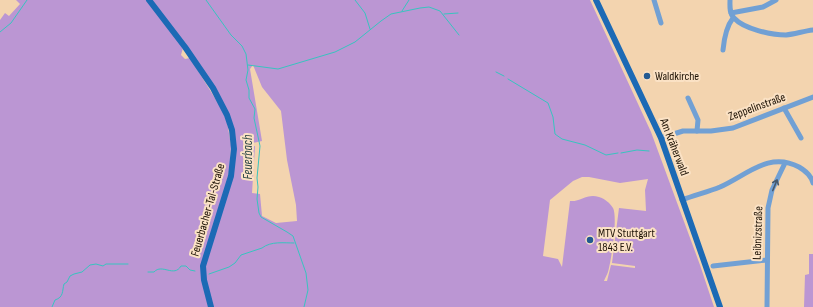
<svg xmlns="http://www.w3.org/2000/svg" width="813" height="307" font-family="'Sofia Sans Condensed',sans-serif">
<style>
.green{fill:#bb96d3;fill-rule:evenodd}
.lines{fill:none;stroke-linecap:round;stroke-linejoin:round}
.stream{stroke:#38c4bf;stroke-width:1}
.minor{stroke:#71a0d4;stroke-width:5}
.major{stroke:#1c6ab5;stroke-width:6}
.oneway{stroke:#47596c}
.poi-dot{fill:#225991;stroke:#fbe2c5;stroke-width:1.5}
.labels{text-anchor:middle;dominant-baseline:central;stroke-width:4;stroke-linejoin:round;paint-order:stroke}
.poi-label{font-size:12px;fill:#1d1205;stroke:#fbe2c5;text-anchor:start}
.street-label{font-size:12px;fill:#1d1205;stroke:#fbe2c5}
.water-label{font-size:13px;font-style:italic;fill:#2c4847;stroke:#fbe2c5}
</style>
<rect width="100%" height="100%" fill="#f3d4af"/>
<g class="green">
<path d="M16 0H147L183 48 181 55 185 59 190 58 226 116 231 145 230 167 223 198 201 265 210 307H0V20L5 13 9 16 20 4Z"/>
<path d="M151 0H590L651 132 700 265 714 307H213L205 276V265L234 168 228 113ZM253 65 262 87 281 111 287 160 296 205 297 221 276 223 262 216 260 194 252 193 255 146 244 149 243 145 262 141 250 69ZM582 177H589L620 183 648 179 645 190 646 211 619 208 612 263 635 266V268L611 265 607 281H604C605 278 607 275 608 272 611 262 618 217 613 208 610 203 605 199 599 197 587 193 581 202 570 201L562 267 558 259 543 256 550 200 573 181Z"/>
<path d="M809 254H813V307H804L805 275 809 274Z"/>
</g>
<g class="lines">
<g class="stream">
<path d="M206 0 231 35 242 46 246 54 248 70 246 80 249 90V98L255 109 254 118 260 146 257 178 258 187 257 199 259 213 261 217 287 232 293 236 306 273 308 290 304 307"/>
<path d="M355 0 365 13 370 29"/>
<path d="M402 11 409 0"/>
<path d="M444 14 458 13"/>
<path d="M0 32 11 23 27 0"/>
<path d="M248 65 278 69 335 52 355 42 381 21 391 14 420 8 429 7 440 11 459 35"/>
<path d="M496 72 504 76"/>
<path d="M508 79 548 103 553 117 555 134 562 139 585 145 606 155 618 153"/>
<path d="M621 153 637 150 649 151"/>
<path d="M148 272H154C162 263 174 278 181 266H186L190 270 195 271"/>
<path d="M209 274 229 267 235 263 241 255 262 248C271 241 284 243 294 243"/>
<path d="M52 307 55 300C64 297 62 291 64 284L67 282 70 276 74 274 82 272 90 265 96 264 103 266 106 264H128"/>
</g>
<g class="minor">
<path d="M654 0 661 23"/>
<path d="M730 0C730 6 729 13 734 18 744 29 771 35 786 35 795 34 804 31 813 30"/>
<path d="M731 13 763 7 776 0"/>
<path d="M723 50C724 39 726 27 733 18"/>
<path d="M688 98 698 120 697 131"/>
<path d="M784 108 801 138"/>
<path d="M661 138 683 131H711L733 128 813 97"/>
<path d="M682 200C695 195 708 192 720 187 747 175 769 151 799 167 806 171 811 175 813 183"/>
<path d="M713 266 767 260"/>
<path d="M767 307 768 208 772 190 785 163"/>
</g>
<g class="major">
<path d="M149 0 185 47 213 88 227 115 232 130 234 149 231 176 203 266 204 280 211 307"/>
<path d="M596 0 661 138 720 307"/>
</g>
</g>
<defs><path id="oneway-shaft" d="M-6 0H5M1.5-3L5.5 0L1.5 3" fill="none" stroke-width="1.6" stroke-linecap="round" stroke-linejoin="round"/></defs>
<use class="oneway" href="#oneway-shaft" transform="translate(775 185) rotate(-68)"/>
<g class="poi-dot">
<circle cx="647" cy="76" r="4"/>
<circle cx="590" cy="240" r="4"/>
</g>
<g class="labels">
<g class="poi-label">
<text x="655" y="76">Waldkirche</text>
<text x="598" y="233">MTV Stuttgart<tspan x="598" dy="14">1843 E.V.</tspan></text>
</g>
<g class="street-label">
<text transform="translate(757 107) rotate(-20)">Zeppelinstraße</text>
<text transform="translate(674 147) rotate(69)">Am Kräherwald</text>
<text transform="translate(208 210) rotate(-74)">Feuerbacher-Tal-Straße</text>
<text transform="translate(758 233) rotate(-88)">Leibnizstraße</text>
</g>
<g class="water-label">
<text transform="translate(248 157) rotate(-90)">Feuerbach</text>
</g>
</g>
</svg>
